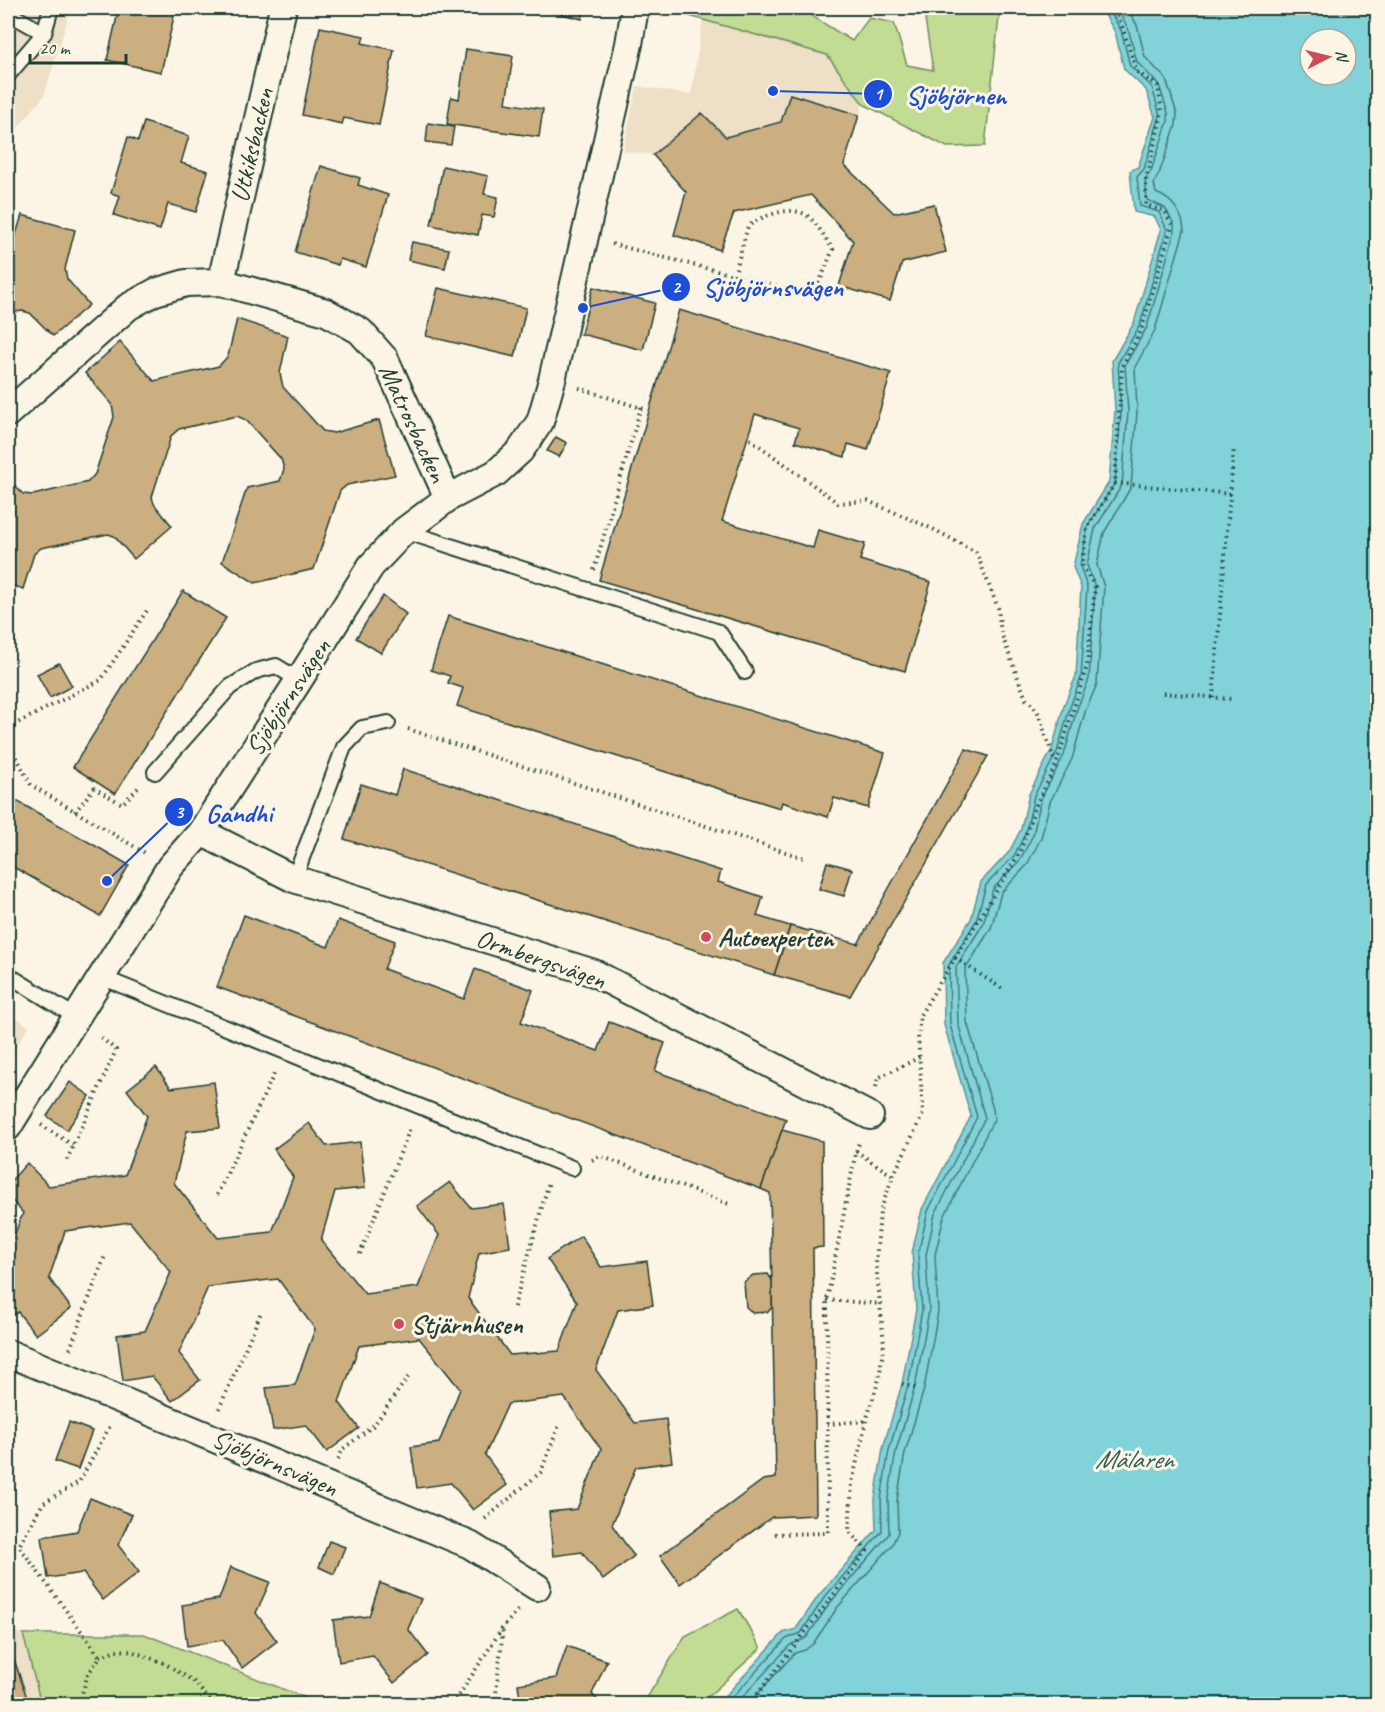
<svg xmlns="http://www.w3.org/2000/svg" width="1385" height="1712" font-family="Caveat,sans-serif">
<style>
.built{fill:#ede0c7}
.green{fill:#c2dc93;stroke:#708c64;stroke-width:1.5}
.water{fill:#81d2d9;stroke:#5a9697;stroke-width:1.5;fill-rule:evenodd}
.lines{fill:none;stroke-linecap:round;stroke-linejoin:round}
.shore{stroke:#467976;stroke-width:1.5}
.building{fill:#cbaf81;stroke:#1f3d34;stroke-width:1.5}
.lane-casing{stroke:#1f3d34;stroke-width:18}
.street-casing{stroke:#1f3d34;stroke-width:30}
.path{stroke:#1f3d34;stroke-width:4;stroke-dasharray:1.5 4.5;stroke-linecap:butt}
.lane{stroke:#fcf5e5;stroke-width:14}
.street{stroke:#fcf5e5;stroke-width:26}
.poi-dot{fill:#d1495b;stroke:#fcf5e5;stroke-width:2}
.labels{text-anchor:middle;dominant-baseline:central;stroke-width:6;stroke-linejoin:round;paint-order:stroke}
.street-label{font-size:26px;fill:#1f3d34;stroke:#fcf5e5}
.poi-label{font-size:26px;font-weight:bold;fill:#1f3d34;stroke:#fcf5e5;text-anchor:start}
.water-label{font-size:27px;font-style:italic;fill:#335b55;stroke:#fcf5e5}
.leader{fill:none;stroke:#1d4ed8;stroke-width:2}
.callout-dot{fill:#1d4ed8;stroke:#fcf5e5;stroke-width:2}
.mark-label{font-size:18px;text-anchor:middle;font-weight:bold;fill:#fff}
.callout-label{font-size:27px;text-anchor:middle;font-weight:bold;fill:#1d4ed8;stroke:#fcf5e5;stroke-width:6;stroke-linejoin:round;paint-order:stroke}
</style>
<rect width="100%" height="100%" fill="#fcf5e5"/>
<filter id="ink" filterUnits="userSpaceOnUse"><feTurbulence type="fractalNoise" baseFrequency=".0167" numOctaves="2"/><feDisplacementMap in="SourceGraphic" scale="12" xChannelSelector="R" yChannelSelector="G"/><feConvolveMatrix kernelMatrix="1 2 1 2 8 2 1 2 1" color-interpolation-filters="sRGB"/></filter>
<g filter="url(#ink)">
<g class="built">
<path d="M8 8H71L44 96 8 140Z"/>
<path d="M703 20 827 55 863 104 849 151 805 140 667 169 653 155 623 151 637 86 691 95Z"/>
<path d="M8 1013 29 1026 8 1060Z"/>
<path d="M8 1631 23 1634 41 1704H8Z"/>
</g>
<g class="green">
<path d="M661 8H804L815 18 852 41 869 18 894 23 907 65 933 70 925 19 937 8H1000L985 146 947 147 863 104 827 55Z"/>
<path d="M738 1609 761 1648 700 1704H643L685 1636Z"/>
<path d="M23 1634H144L321 1704H41Z"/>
</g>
<path class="water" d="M1101 8H1377V1704H718L783 1633 796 1629 819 1595 876 1530 875 1499 883 1448 902 1384 916 1309 912 1253 922 1209 971 1116 944 1025 943 963 971 919 981 882 1009 852 1021 829 1029 794 1052 749 1064 705 1076 676 1081 587 1073 567 1083 524 1109 482 1115 411 1112 361 1134 323 1161 230 1155 217 1134 212 1130 171 1138 167 1155 117 1146 90 1124 69 1115 32ZM1310 39H1346V75H1310Z"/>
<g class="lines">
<g class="shore">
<path d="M726 1704 786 1639 801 1633 824 1598 882 1531 881 1499 889 1450 908 1386 922 1310 918 1254 928 1211 977 1117 950 1025 949 965 976 921 986 885 1014 856 1026 832 1034 796 1057 752 1070 707 1081 678 1087 587 1080 566 1088 526 1115 483 1121 412 1118 363 1140 325 1167 230 1159 212 1140 206 1137 177 1144 169 1160 116 1152 87 1130 66 1121 30 1108 8"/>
<path d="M736 1704 790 1645 806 1638 830 1603 889 1534 888 1499 896 1451 915 1387 929 1311 926 1255 935 1214 985 1118 958 1023 956 967 983 924 993 889 1020 860 1033 835 1041 799 1064 755 1077 709 1089 679 1095 587 1087 565 1095 529 1122 485 1128 412 1125 365 1147 327 1174 234V224L1165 208 1147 200 1145 179 1151 171 1168 121V113L1159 85 1137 62 1128 28 1117 8"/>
<path d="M748 1704 795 1653 805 1650 813 1644 837 1608 892 1545 898 1532 897 1500 905 1453 924 1389 938 1312 935 1255 944 1217 994 1119 993 1109 967 1022 965 970 991 928 1001 893 1027 865 1041 838 1050 802 1072 759 1085 712 1097 684 1104 587 1097 565 1104 533 1131 487 1137 412 1135 367 1155 330 1184 231C1183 213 1172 199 1156 193L1154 183 1159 174 1176 125 1177 114 1166 79 1145 57 1137 25 1127 8"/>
</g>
</g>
<g class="building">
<path d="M119 8H176L161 72 107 60Z"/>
<path d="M542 8H585L582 19 542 9Z"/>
<path d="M320 27 364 36 362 43 394 50 379 125 344 118 342 124 302 115Z"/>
<path d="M466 49 513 56 506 103 543 109 539 137 447 124 451 97 459 99Z"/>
<path d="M790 94 859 115 844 165 894 213 934 204 946 252 902 263 890 301 839 286 853 241 811 195 734 213 720 250 674 235 686 192 653 155 702 113 726 137 781 122Z"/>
<path d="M144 122 189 136 181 163 208 171 196 212 168 204 160 230 114 215 120 196 111 193 128 137 138 141Z"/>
<path d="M428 123 454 127 451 145 426 142Z"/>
<path d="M321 166 360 178 358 185 388 195 366 267 340 259 338 265 295 252Z"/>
<path d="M443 166 488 176 484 194 498 197 494 217 482 215 478 235 431 225Z"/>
<path d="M22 215 75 230 65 269 67 279 89 305 53 336 30 313 22 311 8 313V255L11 251Z"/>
<path d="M412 242 449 249 445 268 408 260Z"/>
<path d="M593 287 655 303 643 350 581 334Z"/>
<path d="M438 288 526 308 515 357 426 336Z"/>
<path d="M679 310 891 373 868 450 848 444 845 457 795 442 799 428 755 414 722 521 813 548 818 530 865 544 860 560 931 582 905 671 599 580Z"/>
<path d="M237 319 288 336 280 373 283 387 323 431 334 433 379 420 395 475 347 485 340 491 314 569 255 583 222 562 247 488 280 481 284 469 281 459 246 420 237 416 179 429 171 436 152 497 154 504 172 526 134 559 114 536 108 534 41 548 34 554 23 589 8 584V479L23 494 33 495 88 482 95 474 114 417 112 404 85 373 120 342 154 381 219 366 228 356Z"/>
<path d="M556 437 567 443 559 457 547 451Z"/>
<path d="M183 591 226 618 115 794 73 767Z"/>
<path d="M383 596 406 614 381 653 356 638Z"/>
<path d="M448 616 885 753 868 808 834 798 828 817 782 802 780 808 457 706 463 688 448 683 450 676 431 670Z"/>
<path d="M59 663 72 686 50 698 37 674Z"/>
<path d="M966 749 988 756 850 996 774 975 790 926 858 944Z"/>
<path d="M403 769 721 871 718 882 763 897 757 916 790 926 774 975 344 839 361 784 395 795Z"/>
<path d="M8 796 129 865 100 916 8 864Z"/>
<path d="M827 862 852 869 844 896 819 889Z"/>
<path d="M244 915 328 947 338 920 395 941 384 969 464 999 475 969 533 990 521 1022 598 1051 609 1022 665 1043 655 1071 786 1119 761 1189 217 987Z"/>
<path d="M156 1067 171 1088 214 1082 220 1128 187 1131 174 1183 218 1238 272 1232 293 1177 274 1149 309 1123 326 1146 360 1142 365 1188 335 1191 321 1240 365 1294 418 1287 439 1235 417 1206 450 1182 471 1208 504 1204 510 1247 479 1253 468 1298 510 1355 559 1351 577 1302 547 1259 581 1236 601 1267 647 1261 653 1305 618 1310 596 1370 635 1423 666 1419 672 1462 636 1467 612 1525 634 1556 603 1580 582 1552 553 1556 549 1512 577 1509 601 1449 564 1397 508 1404 485 1455 507 1485 473 1510 451 1483 417 1488 411 1447 439 1443 460 1389 419 1338 359 1346 339 1402 359 1428 327 1452 306 1425 273 1430 266 1388 295 1385 315 1329 278 1279 208 1287 179 1353 200 1380 172 1401 152 1376 123 1381 117 1335 145 1331 171 1272 130 1222 65 1231 49 1278 71 1308 36 1335 18 1312 8 1318V1251L23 1213 8 1196V1184L27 1163 49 1186 125 1175 147 1116 127 1090Z"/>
<path d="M70 1082 90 1096 67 1130 47 1116Z"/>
<path d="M782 1130 822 1141 823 1247 813 1248 816 1515 772 1517 680 1584 660 1556 763 1480 776 1478 770 1193 761 1189Z"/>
<path d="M768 1274 772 1280V1307L768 1312 753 1313 746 1307 744 1282 753 1275Z"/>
<path d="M69 1422 92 1431 78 1469 55 1461Z"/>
<path d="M90 1498 132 1515 118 1545 139 1572 103 1600 83 1573 48 1578 42 1537 77 1531Z"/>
<path d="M329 1541 345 1547 334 1574 319 1567Z"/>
<path d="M231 1567 270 1582 256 1613 277 1641 242 1668 223 1640 187 1646 182 1605 219 1599Z"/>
<path d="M380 1583 421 1599 408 1629 428 1655 394 1683 373 1656 339 1662 333 1620 369 1616Z"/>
<path d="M8 1641 29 1704H8Z"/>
<path d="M567 1646 607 1661 592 1694 601 1704H521L518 1684 556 1678Z"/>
</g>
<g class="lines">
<defs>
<g id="lane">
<path d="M8 13 44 33"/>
<path d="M8 75 44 33 51 8"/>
<path d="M404 531 719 632 745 672"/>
<path d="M155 772 230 687 256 671 276 666 299 680"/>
<path d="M294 879 344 747 362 728 388 723"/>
<path d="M8 977 13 978 76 1017"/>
<path d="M101 977 572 1168"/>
</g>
<g id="street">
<path d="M221 282 283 8"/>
<path d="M8 413 128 307 155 292 186 283 221 282 326 312 360 331 385 359 448 498"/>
<path d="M201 832 294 879 594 973 870 1116"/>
<path d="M8 1127 170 867 201 832 299 680 371 566 404 531 448 498 496 473 520 451 540 422 552 380 629 44 635 8"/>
<path d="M8 1353 470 1545 537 1587"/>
</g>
</defs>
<use href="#lane" class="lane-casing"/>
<use href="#street" class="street-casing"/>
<g class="path">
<path d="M612 244 814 296 833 249C826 240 819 226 810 218 794 203 764 215 748 226L734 276"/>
<path d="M579 388 647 410"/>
<path d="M750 439 838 503 868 501 933 529 976 552 998 608 1001 633 1026 699 1037 710 1055 762"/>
<path d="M1115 483 1231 494"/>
<path d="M594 570 641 407"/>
<path d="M1163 693 1231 699"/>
<path d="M1213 698 1234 447"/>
<path d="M8 728 101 680 148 609"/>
<path d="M408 729 804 858"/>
<path d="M8 741 31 785 145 853"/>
<path d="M75 812 94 788 122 804 139 787"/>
<path d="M955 958 1004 990"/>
<path d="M876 1087 878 1078 920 1057"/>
<path d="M41 1125 73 1145"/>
<path d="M856 1151 893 1176"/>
<path d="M67 1160 116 1050 99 1036"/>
<path d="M592 1160 600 1156 729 1204"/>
<path d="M217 1195 275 1072"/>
<path d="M360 1254 411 1126"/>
<path d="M827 1300 882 1304"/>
<path d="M514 1307 549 1182"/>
<path d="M70 1349 105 1256"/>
<path d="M902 1384 919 1389"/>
<path d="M219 1409 262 1310"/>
<path d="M827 1424 866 1421"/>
<path d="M338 1459 343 1449 374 1425 408 1377"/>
<path d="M485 1519 541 1472 559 1425"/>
<path d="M775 1534 828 1533 827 1300 856 1151 859 1143"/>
<path d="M100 1657 115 1650 131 1651 164 1663 193 1681 213 1704"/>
<path d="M79 1704 88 1674 100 1657 19 1546 43 1503 79 1482 110 1426"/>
<path d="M451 1704 458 1697 503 1627 518 1610"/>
<path d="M495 1704 503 1628"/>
<path d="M750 1704 867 1551 849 1531 852 1483 866 1421 879 1379 884 1344 876 1264 880 1212 893 1176 923 1114 918 1036 920 1015 1020 852 1035 807 1056 765 1087 666 1095 587 1082 565 1087 528 1115 483 1122 366 1141 331 1172 225 1165 211 1146 205V180L1162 112 1158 86 1137 72 1119 17 1111 8"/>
</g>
<use href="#lane" class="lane"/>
<use href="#street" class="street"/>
</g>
</g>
<g class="poi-dot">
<circle cx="706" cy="937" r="6"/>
<circle cx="399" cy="1324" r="6"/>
</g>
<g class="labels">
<g class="street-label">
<text transform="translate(252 145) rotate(-77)">Utkiksbacken</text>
<text transform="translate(413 423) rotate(65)">Matrosbacken</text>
<text transform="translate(288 697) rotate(-57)">Sjöbjörnsvägen</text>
<text transform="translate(541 959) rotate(19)">Ormbergsvägen</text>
<text transform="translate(275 1463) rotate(23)">Sjöbjörnsvägen</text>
</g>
<g class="poi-label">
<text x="718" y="937">Autoexperten</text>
<text x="411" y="1324">Stjärnhusen</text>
</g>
<g class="water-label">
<text x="1134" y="1459">Mälaren</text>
</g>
</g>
<path class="leader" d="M773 91L878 94M583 308L676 287M107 881L179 812"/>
<g class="callout-dot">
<circle cx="773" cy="91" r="6"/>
<circle cx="583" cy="308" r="6"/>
<circle cx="107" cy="881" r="6"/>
<circle cx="878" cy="94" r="15"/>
<circle cx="676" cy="287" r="15"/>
<circle cx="179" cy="812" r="15"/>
</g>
<g class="mark-label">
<text x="878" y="100">1</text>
<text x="676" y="293">2</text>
<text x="179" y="818">3</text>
</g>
<g class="callout-label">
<text x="956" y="104">Sjöbjörnen</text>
<text x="773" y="296">Sjöbjörnsvägen</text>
<text x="239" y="822">Gandhi</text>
</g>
<rect width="1385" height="1712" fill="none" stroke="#fcf5e5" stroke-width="30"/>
<rect x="15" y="15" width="1355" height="1682" fill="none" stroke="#1f3d34" stroke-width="2" filter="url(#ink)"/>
<g transform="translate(1328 57) rotate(83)"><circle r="28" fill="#fcf5e5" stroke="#a4ab9e" stroke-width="1.5"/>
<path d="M0-4.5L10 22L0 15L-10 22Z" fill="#d1495b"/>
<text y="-9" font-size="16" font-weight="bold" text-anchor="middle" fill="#1f3d34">N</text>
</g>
<path d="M30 54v9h96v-9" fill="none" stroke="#1f3d34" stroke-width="3"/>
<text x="39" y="54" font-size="18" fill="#1f3d34" stroke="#fcf5e5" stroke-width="4.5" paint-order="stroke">20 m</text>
</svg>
